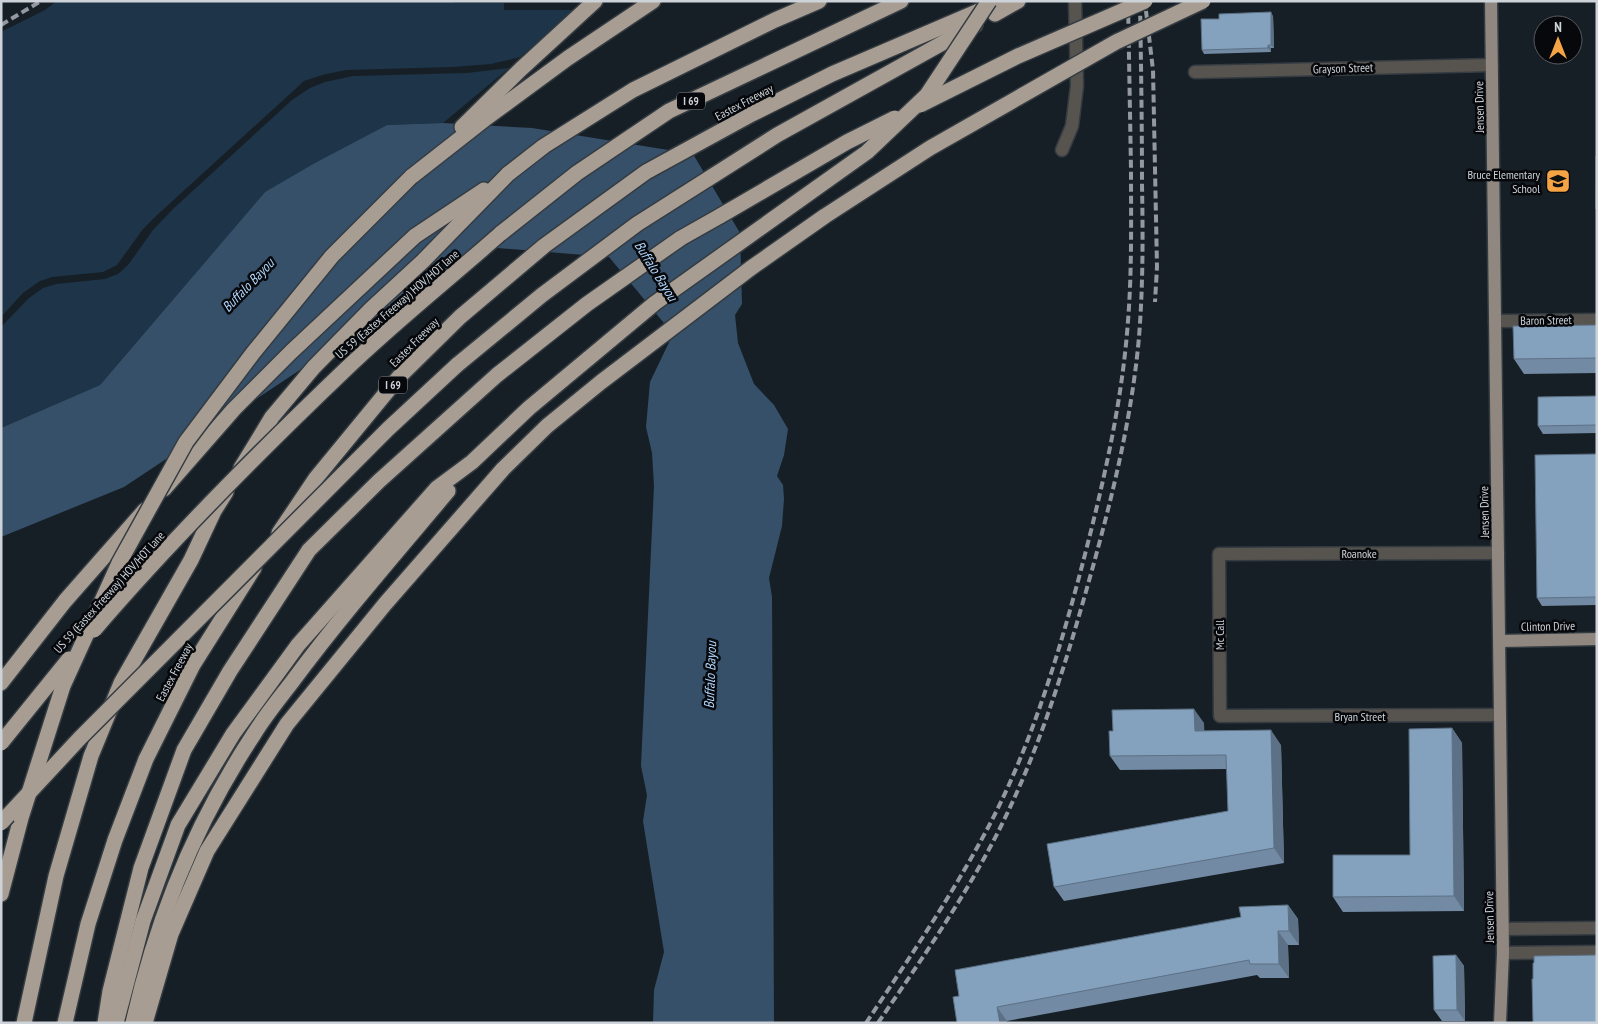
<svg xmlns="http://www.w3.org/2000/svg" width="1598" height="1024" font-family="'PT Sans Narrow',sans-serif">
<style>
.green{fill:#1e3449}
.water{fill:#36506a}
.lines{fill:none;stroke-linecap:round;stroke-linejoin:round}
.minor-casing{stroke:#343c42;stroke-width:15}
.major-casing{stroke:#343c42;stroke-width:15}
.highway-casing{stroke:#343c42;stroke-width:18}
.minor{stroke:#57534f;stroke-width:12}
.major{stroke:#908880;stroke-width:12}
.highway{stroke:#a79d93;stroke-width:15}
.rail{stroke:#93999f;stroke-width:4;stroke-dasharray:8 4;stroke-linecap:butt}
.highway-bridge-casing{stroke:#343c42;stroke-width:18;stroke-linecap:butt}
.highway-bridge{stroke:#a79d93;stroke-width:15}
.wall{fill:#728aa3}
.shaded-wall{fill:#5c7185}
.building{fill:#84a1be;stroke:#5c7185}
.labels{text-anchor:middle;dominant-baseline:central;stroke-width:5;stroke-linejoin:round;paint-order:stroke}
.shield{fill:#06080c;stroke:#91969b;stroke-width:1}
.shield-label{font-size:11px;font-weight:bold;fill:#cdd3d8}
.street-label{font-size:12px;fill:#cdd3d8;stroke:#06080c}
.poi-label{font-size:12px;fill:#cdd3d8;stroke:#06080c;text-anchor:end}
.water-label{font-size:14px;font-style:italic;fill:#b2d8fe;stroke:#06080c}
</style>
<rect width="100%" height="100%" fill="#171f26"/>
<g class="green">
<path d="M57 1H453L454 3H504V10H575L520 57 491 64 452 67 346 70 322 75 304 81 155 217 143 229 117 265 103 272 52 277 40 281 23 293 1 317V32L45 10Z"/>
<path d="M509 68 443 123 387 125 265 192 100 385 1 428V327L29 298 43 288 56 284 105 279 118 274 128 265 153 230 173 209 292 100 310 88 325 82 353 76 467 73Z"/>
</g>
<path class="water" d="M443 123 532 128 693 154 740 233 742 304 735 315 738 343 754 384 774 405 788 429 784 455 777 476 783 485 784 499 782 526 769 578 772 597 774 1023H653L654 990 664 952 643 821 647 795 641 766 654 486 652 453 646 427 650 382 673 334 609 257 485 247 124 487 1 537V428L100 385 265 192 315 163 387 125Z"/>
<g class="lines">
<defs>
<g id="minor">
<path d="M1195 72 1492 65"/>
<path d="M1062 150 1072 126 1077 86 1075 1"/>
<path d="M1495 321 1597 320"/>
<path d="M1498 553 1219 554 1220 716 1499 715"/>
<path d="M1503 929 1597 928"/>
<path d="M1503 953 1597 952"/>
</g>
<g id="major">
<path d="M1491 1 1503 953 1500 1023"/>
<path d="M1500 641 1597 639"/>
</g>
<g id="highway">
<path d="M995 14 1018 1"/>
<path d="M462 127 521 69 595 1"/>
<path d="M411 177 485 119 568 58 653 1"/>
<path d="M500 234 577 173 669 111 901 1"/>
<path d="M457 365 542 295 637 224 777 135 975 25"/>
<path d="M241 468 272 417 314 367 371 309 423 261 508 174 544 146 633 90 775 20 819 1"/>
<path d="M164 489 234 409 291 352 415 236 484 190"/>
<path d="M279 533 316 478 399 377 460 317 544 246 646 172 752 114 832 74 1002 1"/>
<path d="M1 683 65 601 145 510"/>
<path d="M1 894 21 818"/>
<path d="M24 1023 56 876 91 756 121 683 191 560 214 511 226 492"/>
<path d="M65 1023 88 924 115 840 146 759 193 665 254 568"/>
<path d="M105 1023 110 991 141 868 184 750 230 671 309 550 379 481 497 375 587 304 681 238 720 216"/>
<path d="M116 1023 143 921 178 825 233 734 298 645 437 488 472 462 529 408 589 358"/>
<path d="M133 1023C156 920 196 822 254 734 265 716 279 699 292 682 341 616 395 554 448 491"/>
<path d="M145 1023 171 934 207 851 287 724 385 604 503 469"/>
</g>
</defs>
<use href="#minor" class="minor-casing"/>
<use href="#major" class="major-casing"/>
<use href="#highway" class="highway-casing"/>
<use href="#minor" class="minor"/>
<use href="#major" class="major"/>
<use href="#highway" class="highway"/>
<g class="rail">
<path d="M1146 11 1153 70 1157 267 1155 302"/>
<path d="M1 25 41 1"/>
<path d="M866 1023C910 957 955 891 992 820 1033 740 1059 653 1082 566 1103 485 1122 404 1128 321 1132 271 1131 220 1131 169 1130 113 1129 57 1128 1"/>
<path d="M878 1023C923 957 969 892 1004 820 1043 740 1068 656 1092 570 1113 494 1132 416 1139 337 1143 287 1143 236 1142 185 1142 124 1141 63 1140 1"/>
</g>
<defs>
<g id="highway-bridge">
<path d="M920 105 1018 56 1145 1"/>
<path d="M720 216 847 142 895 118"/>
<path d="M589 358 655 303 867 152 927 95 989 1"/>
<path d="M503 469 547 426 601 382 751 268 825 216 930 148 1116 42 1203 1"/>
<path d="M94 630C173 538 259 452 346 369 395 322 449 279 500 234"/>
<path d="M1 743 69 659"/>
<path d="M21 818 63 686 119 563 186 442 253 353 332 256 411 177"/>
<path d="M1 823 80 738 388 429 457 365"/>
</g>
</defs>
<use href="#highway-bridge" class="highway-bridge-casing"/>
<use href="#highway-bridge" class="highway-bridge"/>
</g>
<g class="wall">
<path d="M1273 16 1274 48H1271V52L1204 54 1202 50 1219 19Z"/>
<path d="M1597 325V373L1524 374 1514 359Z"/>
<path d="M1597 396V433L1543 434 1538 426Z"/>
<path d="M1597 454V605L1542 606 1537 598Z"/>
<path d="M1204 723V731L1281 745 1284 863 1064 901 1054 887 1228 811 1227 769 1120 770 1110 756Z"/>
<path d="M1452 728 1462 743 1464 911 1343 912 1333 897 1410 855Z"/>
<path d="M1288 905 1298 919 1299 945H1288L1289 978H1260L1257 975 1007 1021 959 996 1241 917Z"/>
<path d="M1456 955 1464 966 1465 1021H1442L1434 1010Z"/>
</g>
<g class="shaded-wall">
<path d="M1271 12 1273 16 1274 48 1271 45Z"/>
<path d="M1268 45 1271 48V52L1268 48Z"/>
<path d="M1194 709 1204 723 1205 746 1195 731Z"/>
<path d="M1452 728 1462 743 1464 911 1454 896Z"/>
<path d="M1271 730 1281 745 1284 863 1274 848Z"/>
<path d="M1288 905 1298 919 1299 945 1289 931Z"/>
<path d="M1278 931 1288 945 1289 978 1279 964Z"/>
<path d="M1456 955 1464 966 1465 1021 1457 1010Z"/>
<path d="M997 1007 1007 1021V1023H1000Z"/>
</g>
<g class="building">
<path d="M1271 12V45H1268V48L1202 50 1201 19H1219V14Z"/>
<path d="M1596 156H1597L1596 209Z"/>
<path d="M1597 325V358L1514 359 1513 326Z"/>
<path d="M1597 396V425L1538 426V397Z"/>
<path d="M1597 454V597L1537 598 1535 455Z"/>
<path d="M1194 709 1195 731 1271 730 1274 848 1054 887 1047 844 1228 811 1226 755 1110 756 1109 731H1113L1112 710Z"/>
<path d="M1452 728 1454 896 1333 897V855H1410L1409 729Z"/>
<path d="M1288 905 1289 931H1278L1279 964H1250L1249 960 997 1007 1000 1023H957L953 997 959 996 955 970 1241 917 1239 907Z"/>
<path d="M1456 955 1457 1010H1434L1433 956Z"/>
<path d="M1597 955V1023H1533L1532 979H1533V963H1534V956Z"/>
</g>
<defs>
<symbol id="school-square" viewBox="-11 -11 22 22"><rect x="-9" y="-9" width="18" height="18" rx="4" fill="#f4a345" stroke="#06080c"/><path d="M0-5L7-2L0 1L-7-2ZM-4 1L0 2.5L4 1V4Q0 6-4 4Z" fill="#111"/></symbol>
</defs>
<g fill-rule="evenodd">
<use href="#school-square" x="1544" y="167" width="28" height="28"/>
</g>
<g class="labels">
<g class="shield">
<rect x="677" y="92.5" width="28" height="17" rx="4"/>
<rect x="379" y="376.5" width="28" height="17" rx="4"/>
</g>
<g class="shield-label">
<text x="691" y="101">I 69</text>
<text x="393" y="385">I 69</text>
</g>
<g class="street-label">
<text transform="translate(1343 68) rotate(-2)">Grayson Street</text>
<text transform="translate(744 102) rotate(-28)">Eastex Freeway</text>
<text transform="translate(1479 107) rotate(-91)">Jensen Drive</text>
<text transform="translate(397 304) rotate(-41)">US 59 (Eastex Freeway) HOV/HOT lane</text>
<text transform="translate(1546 320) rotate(-1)">Baron Street</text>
<text transform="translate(414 342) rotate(-45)">Eastex Freeway</text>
<text transform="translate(1484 512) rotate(-91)">Jensen Drive</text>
<text x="1359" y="553">Roanoke</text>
<text transform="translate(109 592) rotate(-48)">US 59 (Eastex Freeway) HOV/HOT lane</text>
<text transform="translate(1548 626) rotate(-1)">Clinton Drive</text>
<text transform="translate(1219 635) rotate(-90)">Mc Call</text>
<text transform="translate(174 672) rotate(-62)">Eastex Freeway</text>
<text x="1360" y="716">Bryan Street</text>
<text transform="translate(1489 917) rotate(-91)">Jensen Drive</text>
</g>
<g class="poi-label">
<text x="1540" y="174">Bruce Elementary<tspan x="1540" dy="14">School</tspan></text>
</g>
<g class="water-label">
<text transform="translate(656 271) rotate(58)">Buffalo Bayou</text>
<text transform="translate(248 285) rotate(-46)">Buffalo Bayou</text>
<text transform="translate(710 675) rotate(-88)">Buffalo Bayou</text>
</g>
</g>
<rect width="1598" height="1024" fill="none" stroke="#cdd3d8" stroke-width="5"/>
<g transform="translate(1558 40)"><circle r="24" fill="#06080c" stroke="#56595e"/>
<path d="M0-4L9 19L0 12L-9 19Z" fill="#f4a345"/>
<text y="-8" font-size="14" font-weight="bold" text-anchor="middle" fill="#cdd3d8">N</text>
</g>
</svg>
